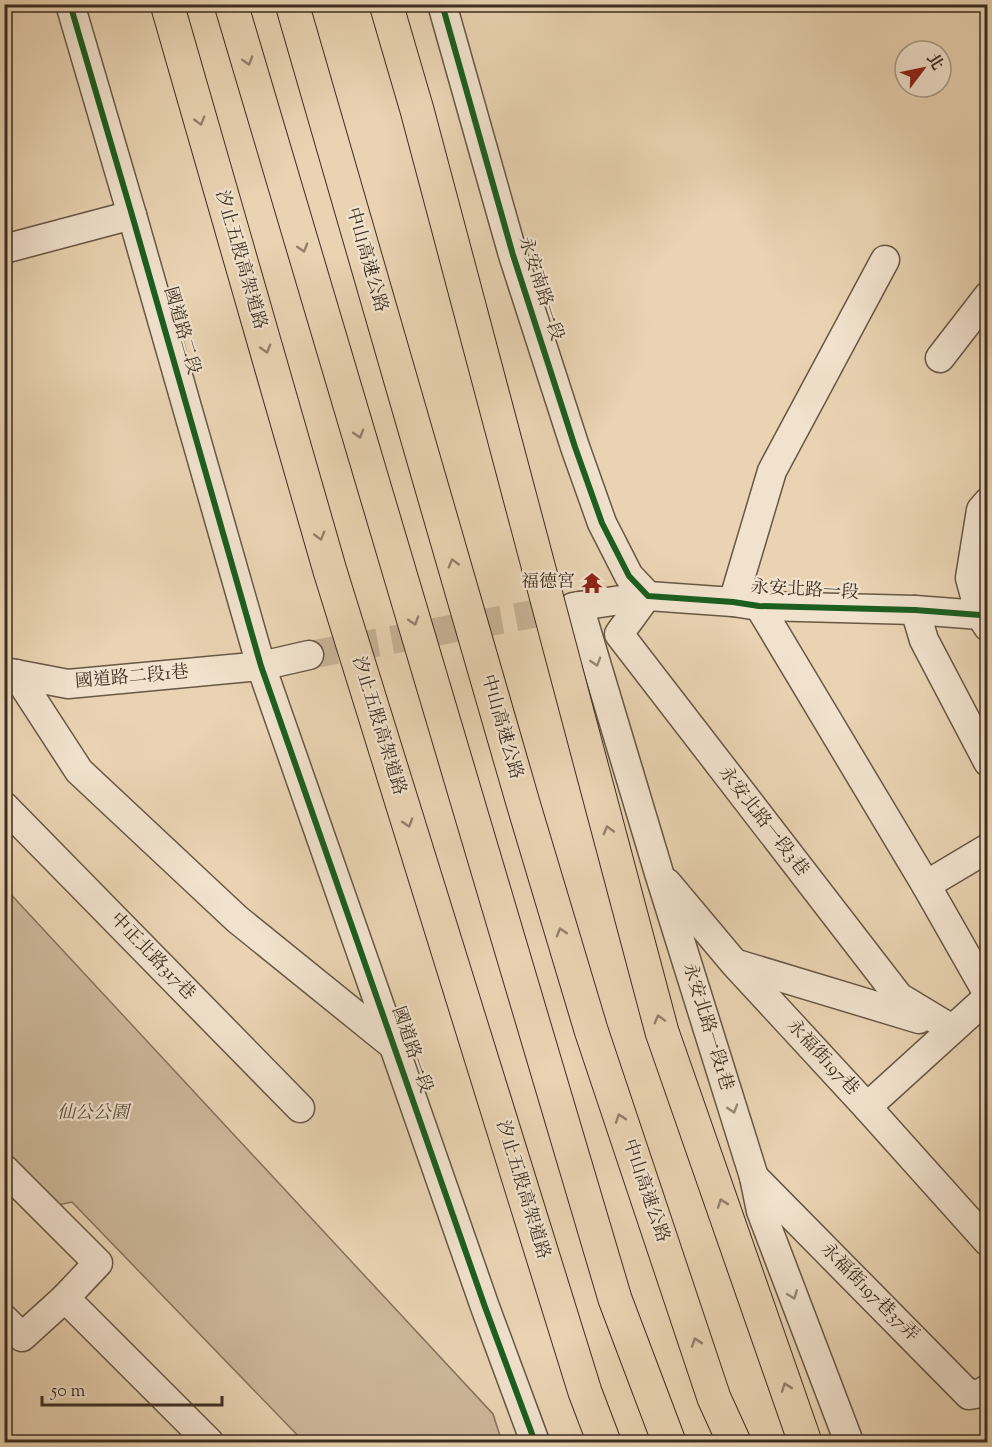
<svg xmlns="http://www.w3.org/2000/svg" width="992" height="1447" font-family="'Sorts Mill Goudy','Noto Serif TC',serif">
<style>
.green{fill:#ccb799;stroke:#84725d;stroke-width:1.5}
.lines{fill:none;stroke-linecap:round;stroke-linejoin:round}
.minor-tunnel{stroke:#c6b295;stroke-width:28;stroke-dasharray:28 14;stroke-linecap:butt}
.minor-casing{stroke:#675745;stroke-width:31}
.highway-casing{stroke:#3c2e21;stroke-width:35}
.minor{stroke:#f1e2cd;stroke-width:28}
.highway{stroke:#e9d3b2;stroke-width:33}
.highway-bridge-casing{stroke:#3c2e21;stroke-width:35;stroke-linecap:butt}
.highway-bridge{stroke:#e9d3b2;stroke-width:33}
.cycleway-casing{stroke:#f1e2cd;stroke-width:10}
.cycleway{stroke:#1b5e20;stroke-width:6}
.oneway{stroke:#92806a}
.oneway2{stroke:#968877}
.labels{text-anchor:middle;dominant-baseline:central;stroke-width:4.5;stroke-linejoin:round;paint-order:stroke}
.street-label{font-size:18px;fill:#3c2e21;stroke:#f1e2cd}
.poi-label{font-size:18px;fill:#3c2e21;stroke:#f1e2cd;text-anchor:end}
.park-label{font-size:18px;font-style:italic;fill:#594939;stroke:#f1e2cd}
</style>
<rect width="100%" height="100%" fill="#e9d3b2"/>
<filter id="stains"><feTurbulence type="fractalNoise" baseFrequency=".00333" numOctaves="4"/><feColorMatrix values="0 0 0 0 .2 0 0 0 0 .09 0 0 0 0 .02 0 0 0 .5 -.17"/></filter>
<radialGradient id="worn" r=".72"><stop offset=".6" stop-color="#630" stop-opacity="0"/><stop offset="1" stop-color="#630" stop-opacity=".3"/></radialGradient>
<path class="green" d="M4 887 493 1414 502 1442H304L72 1202 48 1207 5 1163Z"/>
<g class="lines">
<path class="minor-tunnel" d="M309 655 572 607"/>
<defs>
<g id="minor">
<path d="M70 4 132 215 261 666 485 1307 535 1442"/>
<path d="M442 4 513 255 575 447 602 523 629 576 648 596 733 602 759 606 915 610 980 615 988 614"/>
<path d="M4 249 132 215"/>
<path d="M940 358 988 296"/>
<path d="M988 502 981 510 970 578 980 615 988 627"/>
<path d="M646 597 619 634 899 997 952 1029"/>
<path d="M733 602 772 471 885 260"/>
<path d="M579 606 659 873 754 1177 761 1211 849 1442"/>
<path d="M759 606 926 885 988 994"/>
<path d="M573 607 648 596"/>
<path d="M915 610 924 640 988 762"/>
<path d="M5 672 68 684 261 666 309 655"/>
<path d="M16 674 79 771 237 919 394 1046"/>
<path d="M4 806 300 1108"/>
<path d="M667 883 735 964 867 1107 988 1242"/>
<path d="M926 885 988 848"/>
<path d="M737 964 919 1019"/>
<path d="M867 1107 988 997"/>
<path d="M4 1169 98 1263 65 1298"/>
<path d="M754 1177 969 1395 981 1393 988 1389"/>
<path d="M4 1319 22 1337 65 1298 209 1442"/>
</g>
<g id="highway">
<path d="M231 4 615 1299 669 1442"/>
<path d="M292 4 523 803 591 1030 714 1398 734 1442"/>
</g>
</defs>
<use href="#minor" class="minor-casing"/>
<use href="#highway" class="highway-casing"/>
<use href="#minor" class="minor"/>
<use href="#highway" class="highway"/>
<defs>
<g id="highway-bridge">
<path d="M167 4 330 571 585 1392 604 1442"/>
<path d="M386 4 417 110 662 1032 805 1442"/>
</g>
</defs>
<use href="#highway-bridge" class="highway-bridge-casing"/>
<use href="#highway-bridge" class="highway-bridge"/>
<defs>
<g id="cycleway">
<path d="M70 4 132 215 261 666 485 1307 535 1442"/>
<path d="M442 4 513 255 575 447 602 523 629 576 648 596 733 602 759 606 915 610 980 615 988 614"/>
</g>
</defs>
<use href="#cycleway" class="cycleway-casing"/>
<use href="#cycleway" class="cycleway"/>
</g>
<defs><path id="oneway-chevron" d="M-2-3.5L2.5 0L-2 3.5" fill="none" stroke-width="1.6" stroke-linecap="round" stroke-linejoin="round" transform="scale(1.5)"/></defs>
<g class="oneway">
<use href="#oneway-chevron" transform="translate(248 61) rotate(73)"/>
<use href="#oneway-chevron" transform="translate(200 121) rotate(74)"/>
<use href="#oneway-chevron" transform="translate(303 248) rotate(73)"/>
<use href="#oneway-chevron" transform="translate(266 349) rotate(74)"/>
<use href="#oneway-chevron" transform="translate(359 434) rotate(73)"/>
<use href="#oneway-chevron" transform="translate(320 536) rotate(74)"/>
<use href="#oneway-chevron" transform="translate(453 563) rotate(-106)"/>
<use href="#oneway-chevron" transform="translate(414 621) rotate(73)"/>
<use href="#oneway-chevron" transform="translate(408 823) rotate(73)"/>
<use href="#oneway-chevron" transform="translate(608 830) rotate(-105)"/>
<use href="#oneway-chevron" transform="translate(561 932) rotate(-107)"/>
<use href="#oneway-chevron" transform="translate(659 1019) rotate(-105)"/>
<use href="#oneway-chevron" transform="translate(620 1118) rotate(-109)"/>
<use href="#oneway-chevron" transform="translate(722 1203) rotate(-109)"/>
<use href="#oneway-chevron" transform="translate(696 1342) rotate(-109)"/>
<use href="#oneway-chevron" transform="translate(786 1387) rotate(-109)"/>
</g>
<g class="oneway2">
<use href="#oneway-chevron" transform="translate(596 662) rotate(73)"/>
<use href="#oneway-chevron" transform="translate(733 1109) rotate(73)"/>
<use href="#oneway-chevron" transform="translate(793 1295) rotate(69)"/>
</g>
<defs>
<symbol id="temple-bare" viewBox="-9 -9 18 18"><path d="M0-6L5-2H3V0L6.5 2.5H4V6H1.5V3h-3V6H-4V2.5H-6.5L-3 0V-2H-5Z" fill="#8f2418" stroke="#f1e2cd" stroke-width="2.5" paint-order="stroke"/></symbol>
</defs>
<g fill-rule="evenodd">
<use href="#temple-bare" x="577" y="568" width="30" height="30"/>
</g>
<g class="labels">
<g class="street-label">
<text transform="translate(240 260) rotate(74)">汐止五股高架道路</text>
<text transform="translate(366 260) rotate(74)">中山高速公路</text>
<text transform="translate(540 289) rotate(72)">永安南路一段</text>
<text transform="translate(181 331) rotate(74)">國道路二段</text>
<text transform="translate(805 591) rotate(3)">永安北路一段</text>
<text transform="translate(132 678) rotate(-5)">國道路二段1巷</text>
<text transform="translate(378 726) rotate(73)">汐止五股高架道路</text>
<text transform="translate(501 727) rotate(74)">中山高速公路</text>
<text transform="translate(763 822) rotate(52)">永安北路一段3巷</text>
<text transform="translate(152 957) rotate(46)">中正北路317巷</text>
<text transform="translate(707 1027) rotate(73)">永安北路一段1巷</text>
<text transform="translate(411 1050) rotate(71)">國道路一段</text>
<text transform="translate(822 1058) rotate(47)">永福街197巷</text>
<text transform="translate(522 1190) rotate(73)">汐止五股高架道路</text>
<text transform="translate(645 1191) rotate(71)">中山高速公路</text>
<text transform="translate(869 1293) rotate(45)">永福街197巷37弄</text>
</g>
<g class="poi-label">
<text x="575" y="583">福德宮</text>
</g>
<g class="park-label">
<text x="93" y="1114">仙公公園</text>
</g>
</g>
<rect width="992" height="1447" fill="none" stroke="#e9d3b2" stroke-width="24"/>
<rect x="6" y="6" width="980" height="1435" fill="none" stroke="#3c2e21" stroke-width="3"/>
<rect x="12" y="12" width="968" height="1423" fill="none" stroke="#3c2e21" stroke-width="1.5"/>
<g transform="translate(923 69) rotate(58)"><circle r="28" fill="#f1e2cd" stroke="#a99a88" stroke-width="1.5"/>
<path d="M0-4.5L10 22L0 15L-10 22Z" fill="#8f2418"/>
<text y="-9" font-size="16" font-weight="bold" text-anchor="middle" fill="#3c2e21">北</text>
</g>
<path d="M42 1396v9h180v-9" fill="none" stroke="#3c2e21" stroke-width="3"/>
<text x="51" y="1396" font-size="18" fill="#3c2e21" stroke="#f1e2cd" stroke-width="4.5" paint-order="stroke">50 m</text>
<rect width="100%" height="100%" filter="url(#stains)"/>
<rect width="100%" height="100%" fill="url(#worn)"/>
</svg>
